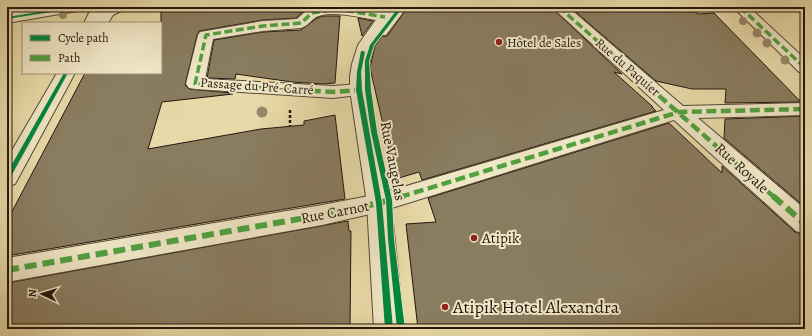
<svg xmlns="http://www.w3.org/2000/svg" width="812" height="336" font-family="Alegreya,serif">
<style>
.building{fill:#897c5f;stroke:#231610}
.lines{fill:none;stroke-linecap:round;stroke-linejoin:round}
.service-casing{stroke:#544736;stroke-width:2}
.pedestrian-casing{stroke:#544736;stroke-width:2}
.minor-casing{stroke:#544736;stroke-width:2}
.path-far1{stroke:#231610;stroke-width:2;stroke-dasharray:2 1.5;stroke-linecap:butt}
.path{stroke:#231610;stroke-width:2.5;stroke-dasharray:3 2;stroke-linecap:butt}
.service{fill:#f0e7c6;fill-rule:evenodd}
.pedestrian{fill:#f0e7c6;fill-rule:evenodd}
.minor{fill:#f0e7c6;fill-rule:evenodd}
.quiet-far2{stroke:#50a13f;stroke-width:3.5;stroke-dasharray:8 3.5;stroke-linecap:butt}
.quiet-far1{stroke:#50a13f;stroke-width:4.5;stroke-dasharray:10 4.5;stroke-linecap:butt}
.quiet{stroke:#50a13f;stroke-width:6;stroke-dasharray:12 6;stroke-linecap:butt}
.cycleway-casing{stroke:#f0e7c6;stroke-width:2}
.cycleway{fill:#00873e;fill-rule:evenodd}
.tree{fill:#978969}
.poi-dot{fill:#8f2418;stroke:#f0e7c6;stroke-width:1.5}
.labels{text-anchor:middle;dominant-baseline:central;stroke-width:4;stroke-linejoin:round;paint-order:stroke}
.far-poi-label{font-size:13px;fill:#231610;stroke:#f0e7c6;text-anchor:start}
.far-street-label{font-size:13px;fill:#231610;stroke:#f0e7c6}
.street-label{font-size:15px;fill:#231610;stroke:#f0e7c6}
.poi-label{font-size:15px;fill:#231610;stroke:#f0e7c6;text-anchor:start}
.near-poi-label{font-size:18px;fill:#231610;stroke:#f0e7c6;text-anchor:start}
</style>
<rect width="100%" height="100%" fill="#e8daa8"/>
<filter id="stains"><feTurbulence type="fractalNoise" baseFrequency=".005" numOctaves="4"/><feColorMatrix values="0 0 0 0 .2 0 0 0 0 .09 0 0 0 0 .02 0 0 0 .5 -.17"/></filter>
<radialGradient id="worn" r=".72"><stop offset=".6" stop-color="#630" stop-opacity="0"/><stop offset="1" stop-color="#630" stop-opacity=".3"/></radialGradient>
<g class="building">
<path d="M161 7H314L306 9 296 18 263 20 199 31 197 35 185 85 189 89 233 93V94L162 102 148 149 261 129 304 125V121L335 115 345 199 7 256V221L85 73H161Z"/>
<path d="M408 7H551L622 74 614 72 653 107H652L656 111 422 180 419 172 399 178 391 159 370 68 375 46 382 36H387Z"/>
<path d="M570 7H689L698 14 714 13 801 102 725 103 726 89H692L656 81Z"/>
<path d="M323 16H340L335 83 324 84 292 82 236 74 235 79 207 78 214 40 263 32 301 30 317 18Z"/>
<path d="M358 18 373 21 362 36Z"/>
<path d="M805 116V207L724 138 725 119Z"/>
<path d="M669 123 722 173V166L795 232 805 235V329H418L406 224 436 222 428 198Z"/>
<path d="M348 221 349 231H351L350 329H7V283Z"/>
</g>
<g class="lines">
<defs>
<g id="service">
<path d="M92 7H104L96 23H84Z"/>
<path d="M395 7H407L386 35H378L376 32Z"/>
</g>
<g id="pedestrian">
<path d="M49 7H84L82 10 77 11 7 23V13Z"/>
<path d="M322 7H352L385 12 390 14 393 17 390 20 385 22C368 19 331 9 316 17 310 21 308 26 301 28L263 31 213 39 205 79 333 86 359 84 366 86 368 90 366 94 333 98 195 89 189 88 186 84 198 35 200 32 263 21 297 19 307 10Z"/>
<path d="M552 7H568L683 106 805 103V115L698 118 805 209V234L796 231 674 120 379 212 322 225 7 282V258L322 205 379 194 664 110Z"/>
<path d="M733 7H749L805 59V73L799 72Z"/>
</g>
<g id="minor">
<path d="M81 7H125L123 10 113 15 108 23H92L99 14 83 10Z"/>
<path d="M385 7H400L374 45 369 64 368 76V90L391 203 404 329H374L367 203 350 90V76L352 64 358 45Z"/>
<path d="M57 73H75L15 184 7 186V159Z"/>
</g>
</defs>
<use href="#service" class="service-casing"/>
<use href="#pedestrian" class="pedestrian-casing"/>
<use href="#minor" class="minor-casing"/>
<path class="path-far1" d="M451 7 452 11H461"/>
<path class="path" d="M290 110V126"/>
<use href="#service" class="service"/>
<use href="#pedestrian" class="pedestrian"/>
<use href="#minor" class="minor"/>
<g class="quiet-far2">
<path d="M559 7 649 87"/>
<path d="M740 7 805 68"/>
<path d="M241 87 195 84 206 35 263 26 301 23 312 13 337 9 385 17"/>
</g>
<g class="quiet-far1">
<path d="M224 86 333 92 359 90"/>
<path d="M648 86 774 197"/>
<path d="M400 197 679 112 805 109"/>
</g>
<g class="quiet">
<path d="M773 196 805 224"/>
<path d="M7 270 322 215 379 203 404 196"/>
</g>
<defs>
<g id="cycleway">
<path d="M69 7H79L77 8 7 19V17Z"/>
<path d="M399 7H403L374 45 369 61 371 90 377 132 392 200 394 239 405 329H397L388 239 386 200 371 132 365 90V61L370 45Z"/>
<path d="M361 51H363L365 52 361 72 362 90 382 203 393 329H385L376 203 356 90 357 72Z"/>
<path d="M64 73H68L9 180H7V173Z"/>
</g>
</defs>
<use href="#cycleway" class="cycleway-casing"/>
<use href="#cycleway" class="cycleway"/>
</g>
<g class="tree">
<circle cx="63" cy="15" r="4"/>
<circle cx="743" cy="21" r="4"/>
<circle cx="757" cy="33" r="4.5"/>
<circle cx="767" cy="43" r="4.5"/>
<circle cx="785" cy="60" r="4.5"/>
<circle cx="262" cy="112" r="5.5"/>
</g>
<g class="poi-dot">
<circle cx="499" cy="42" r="4"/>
<circle cx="474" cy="238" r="4"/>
<circle cx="445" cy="307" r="4"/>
</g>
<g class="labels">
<g class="far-poi-label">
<text x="507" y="42">Hôtel de Sales</text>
</g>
<g class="far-street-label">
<text transform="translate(628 67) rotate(41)">Rue du Paquier</text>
<text transform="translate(257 86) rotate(4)">Passage du Pré-Carré</text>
</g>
<g class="street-label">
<text transform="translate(393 161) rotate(79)">Rue Vaugelas</text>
<text transform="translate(742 168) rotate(42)">Rue Royale</text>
<text transform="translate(335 212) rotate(-11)">Rue Carnot</text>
</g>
<g class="poi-label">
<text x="482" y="238">Atipik</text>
</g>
<g class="near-poi-label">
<text x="453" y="307">Atipik Hotel Alexandra</text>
</g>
</g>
<rect width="812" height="336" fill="none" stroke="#e8daa8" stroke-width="24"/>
<rect x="8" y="8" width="796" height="320" fill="none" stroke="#231610" stroke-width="2"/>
<rect x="12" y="12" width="788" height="312" fill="none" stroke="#231610"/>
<rect x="22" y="22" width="140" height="52" fill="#f0e7c6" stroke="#9e937d"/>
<rect x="30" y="35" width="20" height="6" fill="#00873e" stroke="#9e937d"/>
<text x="58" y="42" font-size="12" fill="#231610">Cycle path</text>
<rect x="30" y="55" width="20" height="6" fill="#50a13f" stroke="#9e937d"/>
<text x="58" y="62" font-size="12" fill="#231610">Path</text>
<g transform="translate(42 294) rotate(274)" stroke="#f0e7c6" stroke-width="3" paint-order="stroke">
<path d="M0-3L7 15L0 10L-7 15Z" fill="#231610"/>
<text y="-6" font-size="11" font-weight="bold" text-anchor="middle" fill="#231610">N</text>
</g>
<rect width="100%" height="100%" filter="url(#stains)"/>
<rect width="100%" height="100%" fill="url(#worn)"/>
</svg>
